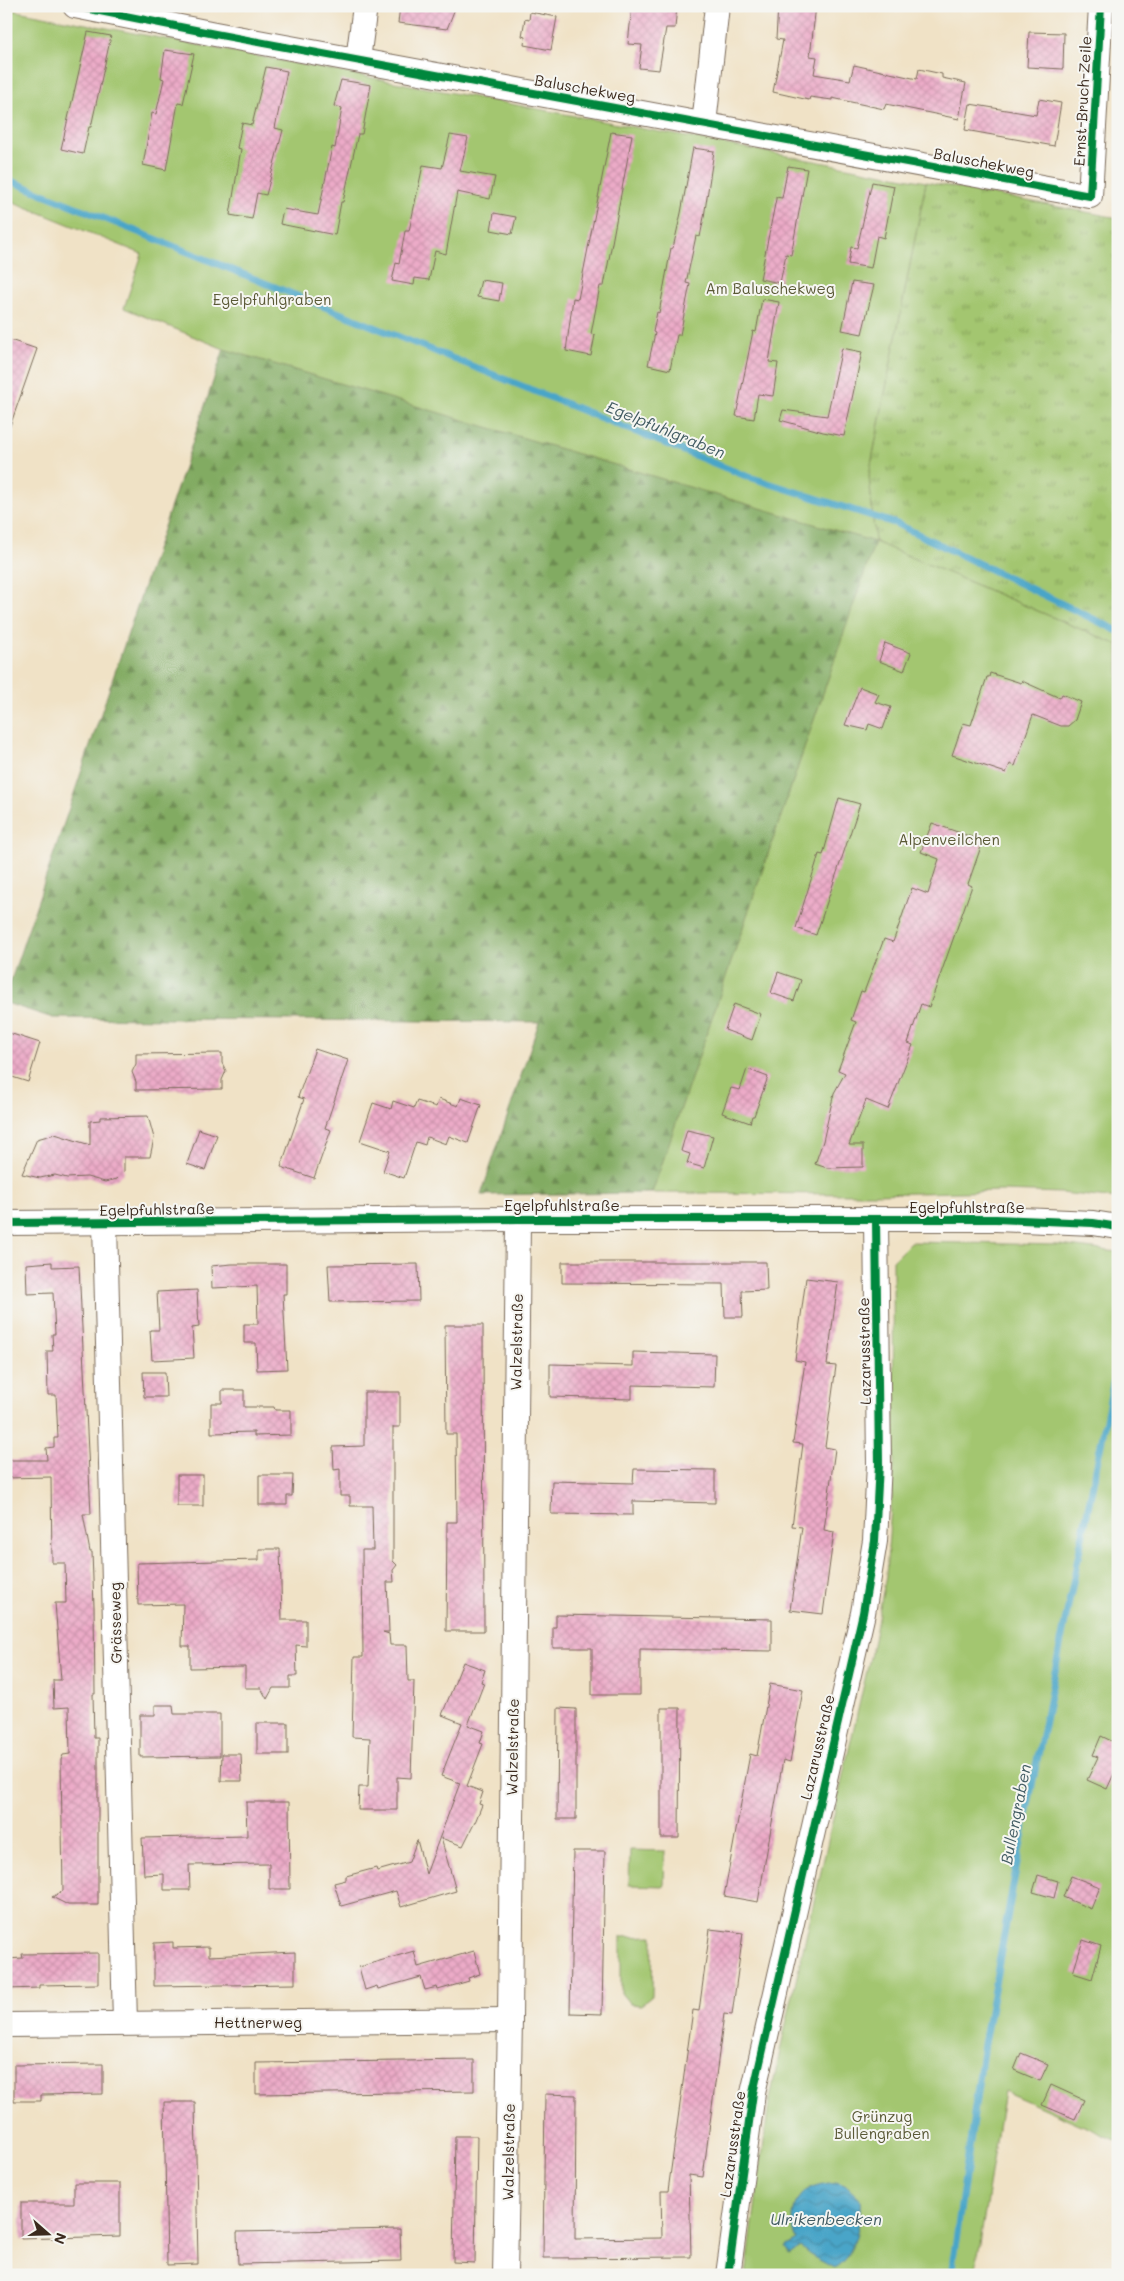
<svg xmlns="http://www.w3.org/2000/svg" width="1124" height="2281" font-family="Mali,sans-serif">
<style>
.grass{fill:url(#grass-tufts);stroke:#6f7846}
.forest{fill:url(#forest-firs);stroke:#5e6a40}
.green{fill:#a3c66f;stroke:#6f7846}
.water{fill:url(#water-waves);stroke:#426873}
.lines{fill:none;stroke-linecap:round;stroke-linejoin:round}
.stream{stroke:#4aa5c8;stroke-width:7}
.building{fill:url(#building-cross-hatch)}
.street-casing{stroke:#7a6a59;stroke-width:26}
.street{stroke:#fff;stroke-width:24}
.cycleway-casing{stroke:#f6f6f2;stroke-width:11}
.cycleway{stroke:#00873e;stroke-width:8}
.labels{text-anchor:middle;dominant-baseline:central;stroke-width:4;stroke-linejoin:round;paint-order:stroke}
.street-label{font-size:15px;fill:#3b2a1e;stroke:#f6f6f2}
.park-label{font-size:15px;fill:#5a5936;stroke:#f6f6f2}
.water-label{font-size:16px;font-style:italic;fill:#415b62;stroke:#f6f6f2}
</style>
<defs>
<pattern id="grass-tufts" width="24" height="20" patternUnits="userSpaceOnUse" patternTransform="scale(1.25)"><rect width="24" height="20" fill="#a3c66f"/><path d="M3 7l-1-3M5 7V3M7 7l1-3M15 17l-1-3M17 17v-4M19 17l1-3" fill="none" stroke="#86a15b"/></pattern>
<pattern id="forest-firs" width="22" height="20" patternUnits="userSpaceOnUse" patternTransform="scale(1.25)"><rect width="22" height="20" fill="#82ab62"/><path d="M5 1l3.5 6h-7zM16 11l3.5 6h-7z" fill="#6c8b50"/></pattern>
<pattern id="water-waves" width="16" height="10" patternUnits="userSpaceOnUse" patternTransform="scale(1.25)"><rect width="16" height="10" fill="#4aa5c8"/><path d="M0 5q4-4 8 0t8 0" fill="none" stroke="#3f87a2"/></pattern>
<pattern id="building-cross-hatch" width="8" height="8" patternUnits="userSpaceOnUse" patternTransform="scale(1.25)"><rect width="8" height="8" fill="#ecabc8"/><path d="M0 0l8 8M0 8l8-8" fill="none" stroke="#cb93ab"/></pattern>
</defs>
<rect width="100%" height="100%" fill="#f6f6f2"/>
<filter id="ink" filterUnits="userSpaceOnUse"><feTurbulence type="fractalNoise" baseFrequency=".02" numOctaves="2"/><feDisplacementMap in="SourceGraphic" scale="10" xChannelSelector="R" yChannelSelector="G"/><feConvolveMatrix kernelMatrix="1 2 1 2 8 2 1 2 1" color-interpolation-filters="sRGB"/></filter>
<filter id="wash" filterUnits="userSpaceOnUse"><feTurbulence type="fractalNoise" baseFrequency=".0096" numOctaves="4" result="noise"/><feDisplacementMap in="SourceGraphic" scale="20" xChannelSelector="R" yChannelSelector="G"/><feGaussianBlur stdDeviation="1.12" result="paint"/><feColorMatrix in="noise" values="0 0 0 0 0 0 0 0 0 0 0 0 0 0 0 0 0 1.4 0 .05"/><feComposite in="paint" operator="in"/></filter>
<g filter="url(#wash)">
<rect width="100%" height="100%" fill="#f0e2c6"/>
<path class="grass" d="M926 182 1118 218V645L875 542 869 475Z"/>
<path class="forest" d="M224 349 875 542 652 1193 481 1195 539 1022 53 1018 6 1003V995Z"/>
<g class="green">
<path d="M6 9 926 182 869 475 875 542 1118 645V1199L1061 1193 1003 1191 873 1194 652 1193 875 542 224 349 124 308 142 254 6 199Z"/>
<path d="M911 1242 1060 1245 1118 1252V2141L1004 2091 975 2275H746L769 2104 781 2046 874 1640 886 1575 894 1467 893 1260Z"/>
<path d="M630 1850 665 1851 664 1886 629 1885Z"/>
<path d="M653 1936 652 1996 641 2005 630 2004 621 1993V1937Z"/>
</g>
<path class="water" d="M836 2182 845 2185 860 2199C862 2221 855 2257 834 2268L810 2255 800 2247 789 2254 785 2247 797 2240C793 2232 793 2226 793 2217 795 2190 812 2185 836 2182Z"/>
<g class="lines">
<g class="stream">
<path d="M6 179 746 476 897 524 1118 631"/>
<path d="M951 2275 984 2044 1025 1820 1118 1360"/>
</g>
</g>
<g id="blocks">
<g class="building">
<path d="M400 6H456L447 29 398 23Z"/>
<path d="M632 6H677L675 28H666L659 70 639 68 642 45 628 44Z"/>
<path d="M778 6H816L810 56 817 57 814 74 850 80 854 65 917 79 919 69 942 74V78L966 83 959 119 886 104 884 109 832 98V100L810 97 809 100 773 92 783 40 776 39Z"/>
<path d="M530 12 557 17 551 50 524 45 525 37 522 36 525 19 529 20Z"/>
<path d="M88 32 111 36 91 127H89L83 154 61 149Z"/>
<path d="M1029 32 1064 33 1063 69 1027 67Z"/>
<path d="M165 50 194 54 183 104 178 103 166 170 143 165 152 113 156 114 164 79 161 78Z"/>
<path d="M266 67 287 71 275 128 283 130 266 195 257 193 252 219 230 215 241 149 237 148 242 123 252 125Z"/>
<path d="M341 80 371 85 362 134H358L343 202H341L335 235 280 224 283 209 318 215 332 147 335 148 342 108 334 106Z"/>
<path d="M1039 99 1061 103 1054 146 965 130 970 104 1036 115Z"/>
<path d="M611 132 632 135 604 286H600L591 334 595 335 591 356 566 351 573 298 578 299Z"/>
<path d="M450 135 468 138 460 171 495 177 490 199 457 192 446 254 435 251 429 280 415 278 414 285 392 281 396 263 399 264 405 231H409L423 165 442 168Z"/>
<path d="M693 148 714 151 704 217 700 237 696 236 686 283 690 284 680 335H677L670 370 648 365 655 333 653 332 657 312 659 313 671 248H673L681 213Z"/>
<path d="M788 166 807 169 791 255 786 254 780 283 760 279 776 199V197L782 198Z"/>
<path d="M872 182 894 186 884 238 877 236 871 268 848 264 851 247 857 248Z"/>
<path d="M494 213 516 217 512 234 491 230Z"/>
<path d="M481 280 502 283 499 301 477 297Z"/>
<path d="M852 282 874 285 862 334 842 330Z"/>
<path d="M762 299 779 302 769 362 778 363 773 396 758 394 754 419 736 416 753 331 756 332Z"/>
<path d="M10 340 37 349 9 429 6 428V351Z"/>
<path d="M842 348 862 352 844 436 823 432 780 420 783 410 827 416Z"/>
<path d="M885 643 911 653 904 671 879 661Z"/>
<path d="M990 673 1021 683 1022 681 1060 698 1062 694 1081 702 1075 720 1068 726H1061L1033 715 1015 766 1010 764 1006 773 952 755 963 723 971 725 987 677H989Z"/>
<path d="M860 687 879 694 875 702 891 707 883 729 869 724 867 730 845 725Z"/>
<path d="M839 798 860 804 816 935 796 928 819 854 823 855Z"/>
<path d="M932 823 983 841 968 884 972 886 929 1007 921 1004 908 1043 913 1045 888 1109 866 1100 849 1145H863V1167L827 1168 815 1164 823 1141 834 1093 845 1073 838 1070 856 1022 851 1020 861 991 864 992 884 939 893 942 912 888 928 894 939 859 921 852Z"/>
<path d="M778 972 801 980 794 1001 771 993Z"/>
<path d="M734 1004 761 1014 752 1040 725 1030Z"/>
<path d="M6 1032 40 1043 28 1082 6 1075Z"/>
<path d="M315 1049 348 1060 325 1128 331 1130 314 1178 281 1167 304 1099 298 1097Z"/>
<path d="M222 1053V1063L226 1071 222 1080V1089L136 1090V1082L132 1072 136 1064V1054Z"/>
<path d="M747 1069 768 1077 754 1116H752L750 1123 722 1113 731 1088 740 1090Z"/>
<path d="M461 1098 481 1105 468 1143 449 1136 446 1144 427 1137 425 1145 416 1142 404 1178 383 1171 390 1151 360 1141 373 1103 391 1109 393 1101 414 1108 417 1101 436 1107 439 1099 458 1106Z"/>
<path d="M148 1116 154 1138 150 1157H124V1172L117 1179 105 1182 87 1177 67 1178 55 1175 40 1178 22 1174 37 1139 55 1134 90 1145V1121L100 1120V1117Z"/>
<path d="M199 1129 217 1135 205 1170 187 1164Z"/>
<path d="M687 1130 713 1136 704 1168 687 1163 690 1154 681 1151Z"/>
<path d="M52 1262V1267L79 1266 91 1514H83L90 1552H92L94 1607 95 1694H93L94 1738H98V1905H68L52 1897 63 1891 61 1760 63 1755 70 1754 69 1707 54 1708 53 1680H61L55 1603H66L65 1563H52L51 1477 6 1478V1460H47L46 1448 54 1447V1438H58L56 1395H48L47 1351H53L52 1334H55L53 1293 27 1294 26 1264Z"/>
<path d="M562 1262H766L767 1290 742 1291 743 1317H725L724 1284 562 1283Z"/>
<path d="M232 1264H286V1294H283L287 1369 257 1370 256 1343H244V1324H258L257 1286 212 1288 211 1266Z"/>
<path d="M418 1264 419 1301 330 1302 328 1265Z"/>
<path d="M806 1278 838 1282 827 1365 836 1366 825 1447 835 1449 824 1530 834 1532 823 1614 790 1610 802 1527 792 1526 803 1444 793 1443 805 1362 795 1360Z"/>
<path d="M197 1290 199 1327 192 1328 194 1358 152 1360 150 1330H159L157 1292Z"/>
<path d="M445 1325H483L484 1631H446L447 1522H457L456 1434H446Z"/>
<path d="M633 1352 715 1354 714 1387 632 1385V1399L550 1397V1364L633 1366Z"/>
<path d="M143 1372H165L166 1397H144Z"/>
<path d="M222 1390H244V1407H274L275 1410H291V1435L254 1436V1432L211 1433V1403H222Z"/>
<path d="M364 1392H400V1427H393V1561L397 1565 393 1570 394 1582H387L389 1632H383L389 1634 390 1645H407L408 1681H414L411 1778 397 1777V1810H358L359 1787H368L370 1738 352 1737 354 1657H363L362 1550H373L372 1506H350V1496H340V1469L334 1470 333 1447 364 1446Z"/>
<path d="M634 1469 715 1470V1503L633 1501V1515L551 1514 552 1481 633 1483Z"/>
<rect x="177" y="1475" width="26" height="31"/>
<path d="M259 1475H293L292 1496H287V1505H259Z"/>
<path d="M259 1549H280L282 1620H306V1646L296 1645 297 1676H290V1688H273L267 1699 261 1688H245V1667L190 1668V1646H182L183 1604 138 1605 137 1563 259 1560Z"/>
<path d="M556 1615 772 1619V1651L640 1649V1695H592V1648H553V1627H556Z"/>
<path d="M463 1662 485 1670 481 1682 484 1683 468 1725 484 1731 480 1743 483 1744 467 1786 483 1792 479 1804 482 1805 476 1820 463 1846 441 1838 456 1891 401 1907 396 1891 341 1906 334 1883 346 1880V1876L376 1868 377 1871 409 1862 417 1840 426 1874 460 1783 441 1776 462 1723 442 1715Z"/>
<path d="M770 1684 803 1690 790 1762 783 1760 758 1902 724 1896 750 1754 757 1756Z"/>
<path d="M155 1705H173L174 1714H220V1756L140 1757V1715H155Z"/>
<path d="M558 1708 576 1709V1819H557Z"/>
<path d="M661 1708H680L679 1838H661Z"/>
<rect x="257" y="1723" width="31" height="31"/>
<path d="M1101 1736 1118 1744V1765L1107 1789 1087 1780 1098 1757 1093 1755Z"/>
<path d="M222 1754H241L242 1781H221Z"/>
<path d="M246 1802H289L290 1889H269V1864L189 1865 190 1890H164V1874L144 1875 142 1838 247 1836Z"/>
<path d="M573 1851H605L602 2014 570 2013Z"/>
<path d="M1038 1875 1058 1881 1054 1898 1033 1892Z"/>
<path d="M1071 1876 1100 1887 1091 1909 1063 1897Z"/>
<path d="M710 1929 743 1933 732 2015 724 2014 703 2177 689 2175 691 2257 543 2258 545 2094 576 2095 575 2239 662 2238 661 2191H668L693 2010 699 2011Z"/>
<path d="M1083 1940 1101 1946 1092 1979 1073 1973Z"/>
<path d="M173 1942V1948L209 1947V1956L295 1952V1984L154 1986V1943Z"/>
<path d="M414 1951 418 1967 474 1951 480 1974 468 1978 469 1981 438 1990 437 1987 425 1990 421 1977 378 1989 377 1986 365 1990 359 1967Z"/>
<path d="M98 1953V1984L39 1985V1988L6 1989V1959L23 1958 22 1954Z"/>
<path d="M1021 2053 1048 2064 1040 2081 1014 2070Z"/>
<path d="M474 2060V2091L256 2094V2063Z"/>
<path d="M103 2064V2094L41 2095V2101H14V2065Z"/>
<path d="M1051 2085 1084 2100 1075 2119 1042 2105Z"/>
<path d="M164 2102H195L198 2264 167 2265Z"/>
<path d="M455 2136H477L475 2263 453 2262Z"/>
<path d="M74 2183H120V2236L21 2239V2203H74Z"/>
<path d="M400 2229 401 2261 238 2264 237 2232Z"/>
</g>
</g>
</g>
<g filter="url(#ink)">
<use href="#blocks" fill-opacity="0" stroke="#7a6a59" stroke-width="1"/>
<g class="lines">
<defs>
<g id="street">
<path d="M75 6 215 34 1090 196 1101 6"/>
<path d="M358 60 365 6"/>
<path d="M704 124 717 6"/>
<path d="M6 1223 518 1219H996L1093 1223 1118 1227"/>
<path d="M105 1223 125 2023"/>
<path d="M6 2025 510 2020"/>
<path d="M505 2275 510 2020 518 1219"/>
<path d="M728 2275 753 2093 863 1613 875 1541 879 1464 876 1220"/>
</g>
</defs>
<use href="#street" class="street-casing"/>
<use href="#street" class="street"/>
<defs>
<g id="cycleway">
<path d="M75 6 215 34 1090 196 1101 6"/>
<path d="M6 1223 518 1219H996L1093 1223 1118 1227"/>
<path d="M728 2275 753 2093 863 1613 875 1541 879 1464 876 1220"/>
</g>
</defs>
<use href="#cycleway" class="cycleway-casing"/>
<use href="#cycleway" class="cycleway"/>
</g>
</g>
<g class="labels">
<g class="street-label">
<text transform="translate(585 88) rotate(10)">Baluschekweg</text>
<text transform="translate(1082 101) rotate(-87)">Ernst-Bruch-Zeile</text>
<text transform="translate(984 162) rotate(11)">Baluschekweg</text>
<text x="562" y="1205">Egelpfuhlstraße</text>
<text x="967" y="1207">Egelpfuhlstraße</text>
<text transform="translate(157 1209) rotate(-1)">Egelpfuhlstraße</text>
<text transform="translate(516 1342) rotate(-89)">Walzelstraße</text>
<text transform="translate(864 1351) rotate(-91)">Lazarusstraße</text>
<text transform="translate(115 1623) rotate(-91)">Grässeweg</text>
<text transform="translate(512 1747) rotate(-89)">Walzelstraße</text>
<text transform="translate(817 1747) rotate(-77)">Lazarusstraße</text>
<text x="258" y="2022">Hettnerweg</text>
<text transform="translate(732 2144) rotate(-82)">Lazarusstraße</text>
<text transform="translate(508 2152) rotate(-89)">Walzelstraße</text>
</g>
<g class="park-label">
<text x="770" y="288">Am Baluschekweg</text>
<text x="272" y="299">Egelpfuhlgraben</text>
<text x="949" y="839">Alpenveilchen</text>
<text x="882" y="2116">Grünzug<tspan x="882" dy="17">Bullengraben</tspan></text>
</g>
<g class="water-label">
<text transform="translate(666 429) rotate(22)">Egelpfuhlgraben</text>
<text transform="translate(1015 1814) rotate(-79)">Bullengraben</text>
<text x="826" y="2218">Ulrikenbecken</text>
</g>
</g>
<rect width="1124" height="2281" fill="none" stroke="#f6f6f2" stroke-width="25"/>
<g transform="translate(48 2234) rotate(110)" stroke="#f6f6f2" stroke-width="4" paint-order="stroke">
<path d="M0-4L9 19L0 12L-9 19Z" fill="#3b2a1e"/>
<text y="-8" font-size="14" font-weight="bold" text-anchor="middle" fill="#3b2a1e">N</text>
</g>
</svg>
